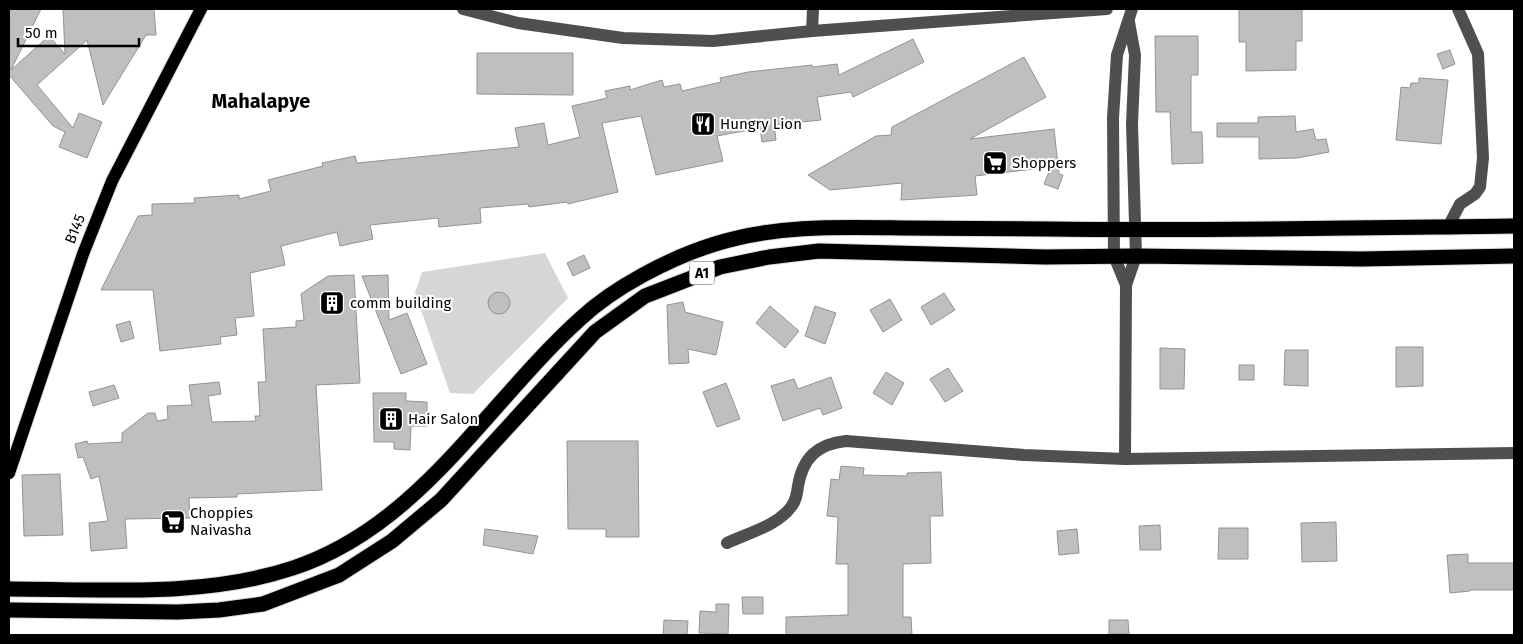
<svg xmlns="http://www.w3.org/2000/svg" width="1523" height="644" font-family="'Fira Sans',sans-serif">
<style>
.green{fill:#d6d6d6}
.building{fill:#bfbfbf;stroke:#939393}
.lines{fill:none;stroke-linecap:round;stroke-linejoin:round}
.major-casing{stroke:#dbdbdb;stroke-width:14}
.highway-casing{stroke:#dbdbdb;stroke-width:17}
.minor{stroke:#4f4f4f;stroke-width:12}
.major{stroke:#000;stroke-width:12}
.highway{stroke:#000;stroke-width:15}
.labels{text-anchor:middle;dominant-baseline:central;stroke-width:4;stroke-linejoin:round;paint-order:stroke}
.shield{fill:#fff;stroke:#4c4c4c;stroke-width:1}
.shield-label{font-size:14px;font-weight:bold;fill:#000}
.poi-label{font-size:15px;fill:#000;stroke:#fff;text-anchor:start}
.street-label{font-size:15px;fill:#000;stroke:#fff}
.district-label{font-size:20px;font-weight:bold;fill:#000;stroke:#fff}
</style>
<rect width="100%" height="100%" fill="#fff"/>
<path class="green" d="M545 253 568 298 473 394 450 393 415 293 422 272Z"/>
<g class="building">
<path d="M9 9H41L11 70 49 36 65 54 63 9H154L156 35H146L103 105 87 40 37 85 73 128 79 113 102 122 87 158 59 147 65 132 53 126 9 75Z"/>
<path d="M1239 9H1302V41H1296V70L1246 71V42H1239Z"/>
<path d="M1155 36H1198V75H1191V132H1202L1203 163 1172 164 1170 112H1156Z"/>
<path d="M913 39 924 62 853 97 851 92 817 97 821 120 774 125 776 140 762 142 760 128 717 136 723 161 656 175 641 116 602 123 618 192 568 204 567 202 529 207 528 204 480 208 481 223 439 227 438 218 370 225 373 239 340 246 337 232 281 246 285 265 250 273 254 316 235 318 237 335 220 337 221 344 160 351 153 290H101L138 216 152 215V204L195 203 194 198 239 195V199L271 191 268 180 323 166 322 163 355 156 357 163 519 147 515 128 544 123 548 145 580 137 572 106 607 98 605 91 630 86V90L662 80 664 87 680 84 682 91 721 82 720 78 748 72 812 65 813 67 837 64 839 75Z"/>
<path d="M1450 50 1455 64 1443 69 1437 54Z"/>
<path d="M477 53H573V95L477 94Z"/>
<path d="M1024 57 1046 97 970 139 1054 129 1059 174 1063 175 1058 189 1044 184 1051 167 975 176 977 195 901 200 902 183 830 190 808 175 876 136 891 135 892 127Z"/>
<path d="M1419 78 1448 80 1441 144 1396 140 1401 87 1410 88 1411 83H1419Z"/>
<path d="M1295 116 1296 132 1313 129 1316 140 1326 139 1329 152 1297 158 1259 159V137H1217V123H1258V117Z"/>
<path d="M584 255 590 268 573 276 567 263Z"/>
<path d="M354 275 360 383 316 385 322 490 237 494V497L189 498 190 518 125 519 127 548 91 551 89 523 108 521 99 476 91 479 83 457 78 458 75 444 87 441 88 444 122 442V433L148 413H155L157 421 168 419 167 406 192 405 189 385 219 382 221 394 208 396 212 422 256 421 255 416H260L258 382H266L263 329 296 327V321L304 320 301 294 328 276Z"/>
<path d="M388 275 389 320 407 313 427 364 401 374 362 276Z"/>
<circle cx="499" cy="303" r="11"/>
<path d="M944 293 955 310 931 325 921 307Z"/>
<path d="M890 299 902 320 883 332 870 310Z"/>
<path d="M683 302 685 312 723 322 716 355 688 349 689 363 669 364 667 305Z"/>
<path d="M770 306 799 331 785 348 756 323Z"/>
<path d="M815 306 836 313 825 344 805 336Z"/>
<path d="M130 321 134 338 121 342 116 325Z"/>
<path d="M1396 347H1423V386L1396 387Z"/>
<path d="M1160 348 1185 349 1184 389H1160Z"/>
<path d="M1285 350H1308V386L1284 385Z"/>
<rect x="1239" y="365" width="15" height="15"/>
<path d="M948 368 963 391 945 402 930 379Z"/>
<path d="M886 372 904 383 892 405 873 393Z"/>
<path d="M831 377 842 408 823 415 820 408 783 421 771 386 794 379 798 389Z"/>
<path d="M726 383 740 419 717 427 703 392Z"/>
<path d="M114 385 119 398 93 406 89 392Z"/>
<path d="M373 393H406V401L427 402V426H411L410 450 394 449V442H374Z"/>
<path d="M567 441H638L639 537H606V529H568Z"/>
<path d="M841 466 864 468 863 475 907 476V473L941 472 943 516H930L931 563 903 564V617H911L912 635H786V617L848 615V564H836L838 517 827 516 831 479 839 480Z"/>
<path d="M60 474 63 535 24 536 22 475Z"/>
<path d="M1336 522 1337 561 1302 562 1301 523Z"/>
<path d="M1160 525 1161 550H1140L1139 526Z"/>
<path d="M1219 528H1248V559H1218Z"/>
<path d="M485 529 538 536 533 554 483 545Z"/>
<path d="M1077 529 1079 553 1059 555 1057 531Z"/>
<path d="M1468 554V563H1514V590H1470V591L1450 593 1447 555Z"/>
<path d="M742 597H763V614H743Z"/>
<path d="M716 604H729L728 634 699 633 700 611 716 612Z"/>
<path d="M664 620 688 621 687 635H663Z"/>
<path d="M1109 620H1128L1129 634H1109Z"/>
</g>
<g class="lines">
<defs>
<path id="major" d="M9 473 83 254 112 181 201 9"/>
<g id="highway">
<path d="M9 589C102 589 203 598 293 568 420 526 486 404 580 319 614 287 670 258 715 244 775 225 838 227 901 228 950 228 999 229 1048 229 1204 231 1359 228 1514 226"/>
<path d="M9 610 178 612 219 610 263 604 339 575 392 541 441 500 595 332 645 296 720 267 769 257 819 251 1045 257 1136 256 1362 259 1514 256"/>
</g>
</defs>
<use href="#major" class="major-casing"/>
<use href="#highway" class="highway-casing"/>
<g class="minor">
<path d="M463 9 518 23 623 38 713 41 812 31 1107 9"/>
<path d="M812 31 813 9"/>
<path d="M1448 227 1460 204 1475 194 1480 187 1483 158 1478 54 1458 9"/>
<path d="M1126 285 1114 256 1113 118 1117 55 1132 9"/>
<path d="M1125 459 1514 453"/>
<path d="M727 543C748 533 777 526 791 507 796 501 797 494 798 486 803 457 818 444 846 441L1024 455 1125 459 1126 285 1136 256 1132 124 1135 55 1129 22"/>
</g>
<use href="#major" class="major"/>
<use href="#highway" class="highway"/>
</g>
<defs>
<symbol id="restaurant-square" viewBox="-11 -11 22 22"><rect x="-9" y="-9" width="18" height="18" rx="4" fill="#000" stroke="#fff"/><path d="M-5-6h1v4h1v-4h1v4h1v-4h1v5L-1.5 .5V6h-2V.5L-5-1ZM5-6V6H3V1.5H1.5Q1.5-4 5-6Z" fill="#fff"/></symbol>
<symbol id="supermarket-square" viewBox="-11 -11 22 22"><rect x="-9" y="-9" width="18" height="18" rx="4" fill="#000" stroke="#fff"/><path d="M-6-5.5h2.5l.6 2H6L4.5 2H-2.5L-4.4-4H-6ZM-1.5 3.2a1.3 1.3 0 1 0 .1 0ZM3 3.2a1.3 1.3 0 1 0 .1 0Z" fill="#fff"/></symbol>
<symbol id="building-square" viewBox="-11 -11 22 22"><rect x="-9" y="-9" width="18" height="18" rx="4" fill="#000" stroke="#fff"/><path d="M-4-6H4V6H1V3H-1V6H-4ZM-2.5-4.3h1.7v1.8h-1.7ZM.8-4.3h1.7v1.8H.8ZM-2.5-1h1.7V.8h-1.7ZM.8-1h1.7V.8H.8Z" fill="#fff"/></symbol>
</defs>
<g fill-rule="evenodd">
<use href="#restaurant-square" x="689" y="110" width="28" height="28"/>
<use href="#supermarket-square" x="981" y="149" width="28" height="28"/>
<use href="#building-square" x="318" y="289" width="28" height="28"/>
<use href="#building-square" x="377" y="405" width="28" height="28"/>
<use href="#supermarket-square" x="159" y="508" width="28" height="28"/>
</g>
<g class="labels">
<rect class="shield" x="689.5" y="261.5" width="25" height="23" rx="4"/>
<g class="shield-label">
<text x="702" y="273">A1</text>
</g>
<g class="poi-label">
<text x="720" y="124">Hungry Lion</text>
<text x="1012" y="163">Shoppers</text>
<text x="350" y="303">comm building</text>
<text x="408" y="419">Hair Salon</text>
<text x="190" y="513">Choppies<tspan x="190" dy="17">Naivasha</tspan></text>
</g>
<g class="street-label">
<text transform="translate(75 229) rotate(-68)">B145</text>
</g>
<g class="district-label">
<text x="261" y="101">Mahalapye</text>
</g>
</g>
<rect width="1523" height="644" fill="none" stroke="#000000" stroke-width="20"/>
<path d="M18 38v8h121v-8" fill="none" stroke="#000000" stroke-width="2.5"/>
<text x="25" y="38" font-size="15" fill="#000000" stroke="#ffffff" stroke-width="4" paint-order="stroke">50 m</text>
</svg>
